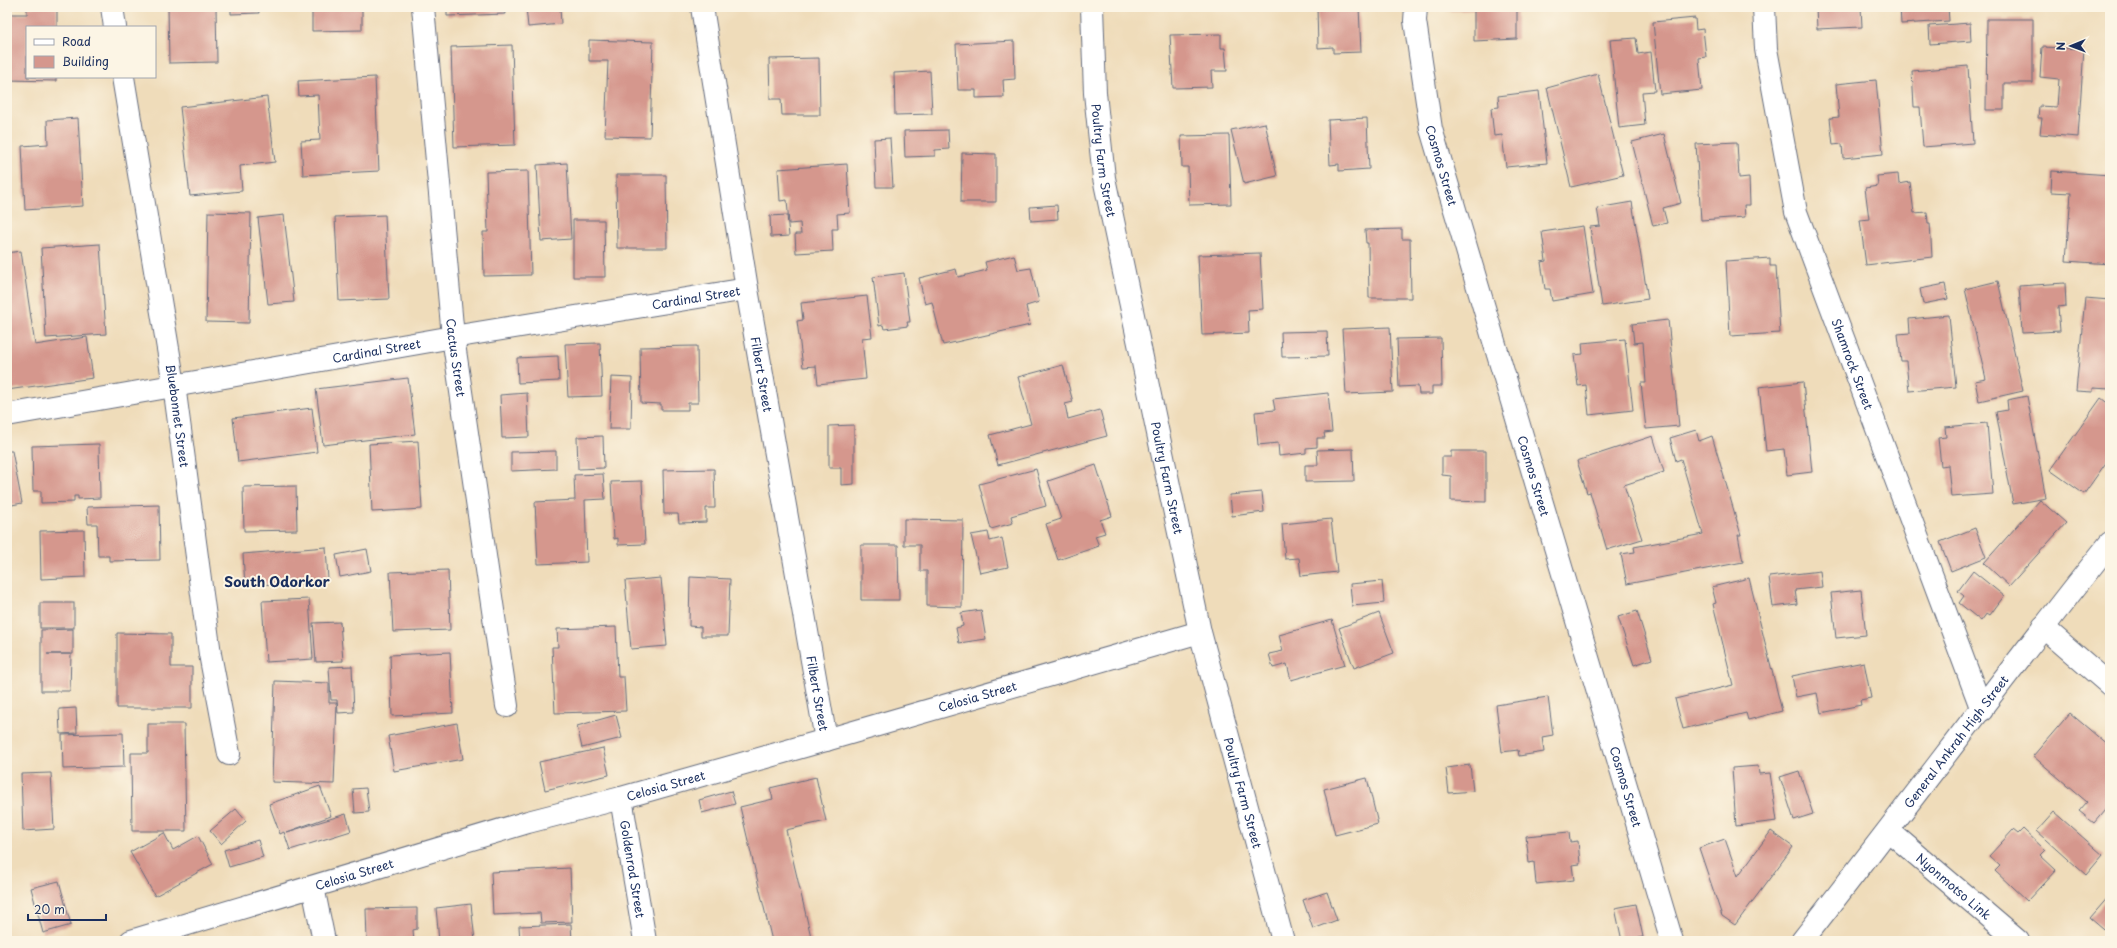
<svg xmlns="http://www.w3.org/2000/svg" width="2117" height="948" font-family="'Playpen Sans',sans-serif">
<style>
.building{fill:#d5978d}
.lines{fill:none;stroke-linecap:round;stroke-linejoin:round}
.minor-casing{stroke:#656c7e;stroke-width:24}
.secondary-casing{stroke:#656c7e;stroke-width:24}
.minor{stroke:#fff;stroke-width:22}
.secondary{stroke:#fff;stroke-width:22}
.labels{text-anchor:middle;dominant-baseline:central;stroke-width:4;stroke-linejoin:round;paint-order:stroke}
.street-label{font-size:12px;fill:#1b2f5e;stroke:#fcf5e5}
.quarter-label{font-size:14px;font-weight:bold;fill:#1b2f5e;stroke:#fcf5e5}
</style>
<rect width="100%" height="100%" fill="#fcf5e5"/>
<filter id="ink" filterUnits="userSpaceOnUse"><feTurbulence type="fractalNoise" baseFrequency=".025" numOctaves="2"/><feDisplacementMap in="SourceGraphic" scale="8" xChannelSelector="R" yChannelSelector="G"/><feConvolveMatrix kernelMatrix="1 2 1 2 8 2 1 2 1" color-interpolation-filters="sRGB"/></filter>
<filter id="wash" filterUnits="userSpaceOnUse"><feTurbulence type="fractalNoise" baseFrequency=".012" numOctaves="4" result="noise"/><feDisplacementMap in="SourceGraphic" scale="16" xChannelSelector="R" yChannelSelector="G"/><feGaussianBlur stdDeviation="0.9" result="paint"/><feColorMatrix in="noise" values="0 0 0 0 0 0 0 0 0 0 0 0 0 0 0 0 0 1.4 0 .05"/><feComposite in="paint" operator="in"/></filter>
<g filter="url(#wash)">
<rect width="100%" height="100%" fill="#efdcba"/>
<g id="blocks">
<g class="building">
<path d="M27 7H57V27H27V77H56V81L7 80V14H27Z"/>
<path d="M168 7H216L217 62 169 63Z"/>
<path d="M231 7H258L259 13 231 14Z"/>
<path d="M312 7H362V30L312 31Z"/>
<path d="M447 7H504L505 14 447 16Z"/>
<path d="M526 7H560L561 24 528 27Z"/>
<path d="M920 7H963V8L920 9Z"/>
<path d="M1317 7H1359L1361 52 1333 53V47L1318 48Z"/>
<path d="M1447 7H1517V39L1474 41V10L1447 11Z"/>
<path d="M1535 7H1563V8L1535 10Z"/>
<path d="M1816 7H1861L1862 27 1817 29Z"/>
<path d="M1900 7H1948L1949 21 1901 24Z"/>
<path d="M1695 18 1696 30 1703 29 1706 57 1699 58 1702 90 1660 94 1653 22Z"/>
<path d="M1987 19H2033V83H2004V110H1986Z"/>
<path d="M1970 23 1971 41 1930 44 1929 26Z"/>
<path d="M1221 34V48H1225L1227 71H1211L1212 87 1173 88 1170 35Z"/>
<path d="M1636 38 1638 54 1651 52 1655 91 1642 92 1645 125 1619 128 1610 40Z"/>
<path d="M589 40 653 42 650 137 605 136 608 61H589Z"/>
<path d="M1014 41 1015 79 1003 80 1004 97 976 98V90H958L956 44Z"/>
<path d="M512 45 515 145 454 147 451 47Z"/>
<path d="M2042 47 2084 49 2078 137 2040 134 2042 118H2038L2039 106 2057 107 2059 79 2040 77Z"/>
<path d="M819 58 820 115H782L781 99H770L769 59Z"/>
<path d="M1968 66 1973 143 1923 147 1920 107H1914L1912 71Z"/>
<path d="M930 71 932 114 895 115 894 73Z"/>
<path d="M1598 74 1623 175 1571 187 1547 88Z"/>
<path d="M375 77 379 171 303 175 301 141 320 140 318 95 299 96 298 81Z"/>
<path d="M1876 80 1883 154 1843 158 1842 144 1833 145 1830 118 1839 117 1836 84Z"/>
<path d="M1539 91 1547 163 1506 167 1502 135 1494 136 1491 108 1499 107 1498 96Z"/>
<path d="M267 97 275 162 240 166 242 191 190 196 180 107Z"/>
<path d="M78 118 83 206 25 210 22 146 48 144 47 120Z"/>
<path d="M1367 118 1369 169 1339 171V164L1330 165 1328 120Z"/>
<path d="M1265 123 1277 176 1244 184 1231 130Z"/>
<path d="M948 130 949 149 935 150V156L905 157 904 131Z"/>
<path d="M1664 134 1681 203 1663 208 1667 223 1653 226 1632 142Z"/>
<path d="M1229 135 1231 204 1189 205 1188 167H1182L1181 136Z"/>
<path d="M890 138 893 187H876L874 139Z"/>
<path d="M1737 142 1739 178 1749 177 1750 205H1744L1745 217 1701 220 1696 144Z"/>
<path d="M962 153 996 154V202H961Z"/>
<path d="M567 163 571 239 541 241 537 165Z"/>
<path d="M847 164 850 213 837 214 838 229H832L833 251 796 253 795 234H801L800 223 789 224 787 200 780 201 778 169Z"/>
<path d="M528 171 531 275 484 276 483 232H488L486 172Z"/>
<path d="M2052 171 2110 175V264L2066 261 2071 193 2051 192Z"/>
<path d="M1898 174 1899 184 1910 182 1914 213 1927 212 1928 223H1930L1932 257 1866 265 1860 220 1869 219 1865 188 1878 186 1877 176Z"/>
<path d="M616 175H666L667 248H617Z"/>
<path d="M1632 202 1648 299 1602 306 1590 227 1600 226 1597 208Z"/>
<path d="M1057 205 1058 219 1031 221 1030 207Z"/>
<path d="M208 212 251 213 249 323 206 322Z"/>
<path d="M284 215 294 302 268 304 258 218Z"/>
<path d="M385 215 389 299 339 301 335 217Z"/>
<path d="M787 215 789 236 771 237 770 216Z"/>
<path d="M573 220H604L605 277H573Z"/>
<path d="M1583 226 1593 294 1552 301 1550 289H1545L1541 262 1546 261 1542 232Z"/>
<path d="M1402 229V239H1410L1411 298H1369L1368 243H1366L1365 230Z"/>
<path d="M100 244 106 334 46 338 41 248Z"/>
<path d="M21 251 35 345 87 337 93 378 7 390V253Z"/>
<path d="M1260 253 1263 309 1248 310 1249 333 1202 335 1198 255Z"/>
<path d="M1014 255 1018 270 1031 268 1039 302 1026 306 1030 325 943 345 932 302 925 304 919 278 956 269 958 277 987 270 985 262Z"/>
<path d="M1770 258V266H1776L1780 333 1730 336 1726 261Z"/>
<path d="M904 273 910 322H907L908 326 884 329 883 325 879 326 873 277Z"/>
<path d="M1998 281 2023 391 1979 401 1975 381 1986 379 1965 289Z"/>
<path d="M2065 283 2066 306 2058 307 2060 331 2022 333 2019 286Z"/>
<path d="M1945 284 1948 299 1923 304 1920 289Z"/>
<path d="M867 296 872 337 862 338 866 379 818 384 816 366 803 367 797 321 803 320 801 303Z"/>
<path d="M2085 298 2110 300V389L2093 388V392L2076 391Z"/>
<path d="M1949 315 1956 387 1909 391 1906 361H1901L1898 334 1910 333 1909 319Z"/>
<path d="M1668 320 1679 426 1646 429 1641 383H1646L1643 342 1634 343 1632 324Z"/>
<path d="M1390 327 1393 392 1346 394 1342 329Z"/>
<path d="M1327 331 1328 356 1282 357 1281 332Z"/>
<path d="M1441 338 1442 386H1432V394H1419L1418 386 1399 387 1397 339Z"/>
<path d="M1625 339 1633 410 1589 415 1586 385 1578 386 1574 355 1583 354 1582 343Z"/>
<path d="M600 343 602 396 568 397 565 344Z"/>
<path d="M697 346 698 403H688V410H661V404L641 403 640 347Z"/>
<path d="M558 356 559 381 518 383 517 358Z"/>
<path d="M1063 365 1073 402 1065 404 1068 419 1100 410 1107 436 998 465 990 435 1031 424 1018 377Z"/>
<path d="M611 377 632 378 631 429H609Z"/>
<path d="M408 378 415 434 323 445 316 389Z"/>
<path d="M1803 382 1812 472 1787 475 1784 449 1766 451 1759 387Z"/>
<path d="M527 393 529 437 502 438 500 395Z"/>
<path d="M1328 393 1332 432 1324 433 1325 438H1317V447L1306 448V453L1279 456 1278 443 1258 445 1255 412 1275 410 1273 399Z"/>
<path d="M2027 396 2046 498 2013 504 1996 412 2008 410 2007 400Z"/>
<path d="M2101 398 2110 405V457L2084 494 2050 470Z"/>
<path d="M312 408 317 452 238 462 233 418Z"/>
<path d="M1987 423 1993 494 1951 497 1948 465 1941 466 1938 438 1946 437 1945 427Z"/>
<path d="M854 425V484L841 485V468H829V426Z"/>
<path d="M1696 430 1699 441 1712 436 1741 535H1738L1743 562 1627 584 1621 554 1635 552 1634 547 1703 534 1681 459 1676 461 1670 438Z"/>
<path d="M603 436 604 468 578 469 577 437Z"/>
<path d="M1653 436 1664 472 1624 485 1642 539 1607 550 1590 492 1587 493 1577 461Z"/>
<path d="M418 441 422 509 372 512 369 444Z"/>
<path d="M99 444 100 498 78 499V496H74V502L41 503V491H33L32 446Z"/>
<path d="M1353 449 1354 481 1305 482V465H1318L1317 450Z"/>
<path d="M7 451H12L22 503 7 506Z"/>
<path d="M556 451V469L511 471V452Z"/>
<path d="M1451 451H1486V502L1451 501V476L1442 475V457H1451Z"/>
<path d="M1096 465 1112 516 1100 520 1105 533 1095 536 1099 546 1058 560 1046 524 1061 519 1048 481Z"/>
<path d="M714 469 715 508H706V522L679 523 678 514H664L663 470Z"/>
<path d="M1036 469 1046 506 1011 516 1013 523 991 529 979 484Z"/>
<path d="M603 474 605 499 585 500 587 562 538 564 535 502 575 500 574 475Z"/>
<path d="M642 481 645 544 618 545V538L614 539 611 482Z"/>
<path d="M296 486 297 530 244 531 243 487Z"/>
<path d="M1262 492 1264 512 1232 516 1230 495Z"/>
<path d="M2040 500 2066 523 2009 586 1984 563Z"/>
<path d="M159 505 160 560 109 561V556H98L97 524H88L87 507Z"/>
<path d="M904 519 963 520 962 607 927 606V571H920V545H904Z"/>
<path d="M1331 519 1337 572 1301 576 1299 558 1285 559 1282 524Z"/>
<path d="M1975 528 1986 557 1951 571 1940 542Z"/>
<path d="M84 530 85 577 41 579 40 531Z"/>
<path d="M988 532 990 541 1002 538 1008 567 980 573 971 535Z"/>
<path d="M861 545H898L899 600H861Z"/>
<path d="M326 547 328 580 245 586 243 554Z"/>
<path d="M367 549 371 571 340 577 336 555Z"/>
<path d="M448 570 450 630 393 632 390 572Z"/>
<path d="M1820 571 1822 587 1795 590 1797 604 1773 607 1769 577Z"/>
<path d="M1973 571 2004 596 1990 615 1987 613 1981 621 1959 603 1964 596 1958 591Z"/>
<path d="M690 577 730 579 728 636H701V627L689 626Z"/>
<path d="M661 578 667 646 631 649 625 581Z"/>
<path d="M1749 578 1782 711 1748 720 1746 713 1683 729 1675 699 1733 685 1713 604 1716 603 1712 587Z"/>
<path d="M1382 581 1384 603 1352 606 1350 584Z"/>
<path d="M1861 590 1866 635 1836 638 1831 593Z"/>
<path d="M309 599 313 659 266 662 262 601Z"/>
<rect x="40" y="603" width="34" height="25"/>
<path d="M981 610 986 639 959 643 956 628 963 626 961 613Z"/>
<path d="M1637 611 1652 659 1634 665 1618 617Z"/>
<path d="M1379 613 1394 653 1354 668 1339 628Z"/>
<path d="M1332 620 1345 665 1291 680 1287 664 1273 668 1269 654 1283 651 1279 635Z"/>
<path d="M340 622 343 661 316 662 313 623Z"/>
<path d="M616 627 618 677H624L626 711 555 713 552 647H558L557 629Z"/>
<path d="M73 629V654H47H71L70 691H41V630Z"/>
<path d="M117 633 171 634V667H192V708H117Z"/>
<path d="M450 652 453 713 392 716 390 655Z"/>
<path d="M1864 662 1871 698 1860 700 1861 705 1821 713 1817 693 1796 697 1792 676Z"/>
<path d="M352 666 354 712 338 713 337 700H331L329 667Z"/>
<path d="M275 681 329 683V703H337L334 784 272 782Z"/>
<path d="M1548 697 1553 735 1542 737 1544 752 1519 756 1518 750 1502 752 1496 705Z"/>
<path d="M76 708 77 733 60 734 59 709Z"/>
<path d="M2070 713 2110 747V804L2094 823 2079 811 2087 802 2033 756Z"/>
<path d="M616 715 622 738 582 748 577 726Z"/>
<path d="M457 723 463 759 394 771 388 736Z"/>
<path d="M148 724H184L186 831H132L131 753H148Z"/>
<path d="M123 733 124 767 63 769 62 735Z"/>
<path d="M603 748 609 775 545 790 539 762Z"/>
<path d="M1470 765 1473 791 1449 793 1446 768Z"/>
<path d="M1758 766 1759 774 1770 773 1777 821 1736 826 1732 768Z"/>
<path d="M1799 771 1813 814 1794 820 1780 777Z"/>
<path d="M51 773 54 829 23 831 21 774Z"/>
<path d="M816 777 826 821 786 830 812 941H772L740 807 773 799 770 788Z"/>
<path d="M1367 778 1378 824 1335 835 1324 789Z"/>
<path d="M320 786 331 816 287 832 346 814 351 831 290 850 284 832 280 834 269 804Z"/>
<path d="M366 788 369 812 355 813 353 789Z"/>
<path d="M731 791 735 804 702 813 699 800Z"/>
<path d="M236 809 246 821 221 844 210 831Z"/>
<path d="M2054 812 2103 855 2086 875 2037 831Z"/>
<path d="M2023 829 2045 850 2040 855 2056 870 2027 901 1995 871 2000 866 1989 856 2013 830 2018 834Z"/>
<path d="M1771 831 1793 847 1735 925 1722 916 1699 848 1725 839 1738 876Z"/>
<path d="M1569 832 1570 842 1578 841 1580 864 1572 865 1574 880 1536 884 1534 862 1529 863 1526 836Z"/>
<path d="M164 833 173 850 198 836 213 864 155 896 130 852Z"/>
<path d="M258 840 263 857 229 867 224 850Z"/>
<path d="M570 868 572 922 541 923 540 913 493 915 491 872Z"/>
<path d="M59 881 71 925 43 933 31 888Z"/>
<path d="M1327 892 1337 920 1313 929 1303 900Z"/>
<path d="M2110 895V935L2090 918Z"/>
<path d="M471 904 475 941H439L436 908Z"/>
<path d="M1636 904 1643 937 1622 941 1615 908Z"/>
<path d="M417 908V929L413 930 414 941H367L366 909Z"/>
<path d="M571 924 572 941H520L519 926Z"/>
</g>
</g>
</g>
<g filter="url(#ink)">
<use href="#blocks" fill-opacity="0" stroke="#656c7e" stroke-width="1"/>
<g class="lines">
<defs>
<g id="minor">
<path d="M112 7 115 27"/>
<path id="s1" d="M423 7 453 337 507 706"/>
<path id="s2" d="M702 7 747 289 826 740"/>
<path id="s3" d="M1092 7 1095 93 1104 178 1200 632 1283 941"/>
<path id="s4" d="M1416 7 1415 21 1431 129 1672 941"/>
<path id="s5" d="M1764 7 1766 49 1796 212 1982 710"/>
<path id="s6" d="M123 77 174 385 210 654 229 754"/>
<path id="s7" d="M7 415 453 337 747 289"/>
<path d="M2043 627 2110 685"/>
<path id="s8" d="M621 798 645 941"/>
<path id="s9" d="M1889 831 2018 941"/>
<path d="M313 887 324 941"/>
<path id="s10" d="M131 941 528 822 621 798 826 740 1200 632"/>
</g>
<g id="secondary">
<path id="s11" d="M1802 941C1906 809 2005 674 2110 543"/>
</g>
</defs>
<use href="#minor" class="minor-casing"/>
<use href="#secondary" class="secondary-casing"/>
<use href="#minor" class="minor"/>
<use href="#secondary" class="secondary"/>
</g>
</g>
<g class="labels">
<g class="street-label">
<text stroke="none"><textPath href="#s3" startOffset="154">Poultry Farm Street</textPath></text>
<text stroke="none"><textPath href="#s4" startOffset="161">Cosmos Street</textPath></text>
<text stroke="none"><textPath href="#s7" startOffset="699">Cardinal Street</textPath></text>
<text stroke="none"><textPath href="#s7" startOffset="375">Cardinal Street</textPath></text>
<text stroke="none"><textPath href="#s1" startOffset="352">Cactus Street</textPath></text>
<text stroke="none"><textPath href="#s5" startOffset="370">Shamrock Street</textPath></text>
<text stroke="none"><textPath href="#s2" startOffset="372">Filbert Street</textPath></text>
<text stroke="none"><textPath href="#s6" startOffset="343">Bluebonnet Street</textPath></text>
<text stroke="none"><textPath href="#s4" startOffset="485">Cosmos Street</textPath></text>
<text stroke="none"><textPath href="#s3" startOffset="478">Poultry Farm Street</textPath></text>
<text stroke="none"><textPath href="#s2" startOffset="696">Filbert Street</textPath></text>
<text stroke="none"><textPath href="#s10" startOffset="881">Celosia Street</textPath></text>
<text stroke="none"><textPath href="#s11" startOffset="252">General Ankrah High Street</textPath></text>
<text stroke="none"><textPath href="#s10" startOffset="557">Celosia Street</textPath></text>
<text stroke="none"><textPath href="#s4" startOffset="809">Cosmos Street</textPath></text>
<text stroke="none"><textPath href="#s3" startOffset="802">Poultry Farm Street</textPath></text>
<text stroke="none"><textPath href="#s8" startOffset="72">Goldenrod Street</textPath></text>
<text stroke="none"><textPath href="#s10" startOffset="233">Celosia Street</textPath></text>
<text stroke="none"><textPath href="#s9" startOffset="85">Nyonmotso Link</textPath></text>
</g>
<g class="quarter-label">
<text x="277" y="581">South Odorkor</text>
</g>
</g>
<rect width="2117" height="948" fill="none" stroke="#fcf5e5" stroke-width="24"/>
<rect x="26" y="26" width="130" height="52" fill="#fcf5e5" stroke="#a2a6af"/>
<rect x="34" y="39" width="20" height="6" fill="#ffffff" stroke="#a2a6af"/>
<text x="62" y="46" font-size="12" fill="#1b2f5e">Road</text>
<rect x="34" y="56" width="20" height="12" fill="#d5978d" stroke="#a2a6af"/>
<text x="62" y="66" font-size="12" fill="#1b2f5e">Building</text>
<g transform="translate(2071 46) rotate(269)" stroke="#fcf5e5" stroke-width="3" paint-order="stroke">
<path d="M0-3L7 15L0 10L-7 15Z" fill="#1b2f5e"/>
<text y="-6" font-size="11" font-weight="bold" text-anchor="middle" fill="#1b2f5e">N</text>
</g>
<path d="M28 914v6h78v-6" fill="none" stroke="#1b2f5e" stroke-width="2"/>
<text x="34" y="914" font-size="12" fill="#1b2f5e" stroke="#fcf5e5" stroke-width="3" paint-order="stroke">20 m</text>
</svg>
